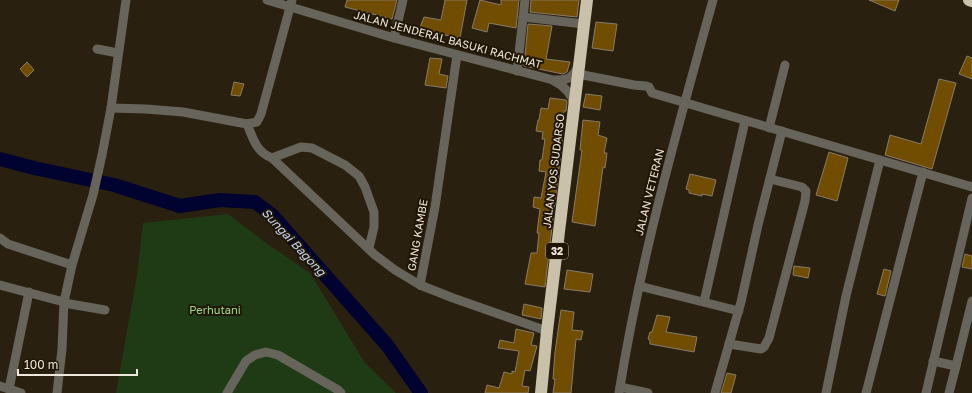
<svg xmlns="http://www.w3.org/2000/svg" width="972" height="393" font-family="'Golos Text',sans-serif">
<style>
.green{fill:#1f3b16}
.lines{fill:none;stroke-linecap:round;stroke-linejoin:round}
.river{stroke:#000330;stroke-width:14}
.building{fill:#704d00;stroke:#887b68}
.minor{stroke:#67645b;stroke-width:9}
.highway{stroke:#c9c1aa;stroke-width:12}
.labels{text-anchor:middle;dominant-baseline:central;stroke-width:4;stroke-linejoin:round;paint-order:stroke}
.shield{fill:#201606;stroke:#b0a89c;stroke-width:1}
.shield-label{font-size:10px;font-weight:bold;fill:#eee7dc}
.street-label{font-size:11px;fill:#eee7dc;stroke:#201606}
.park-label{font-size:11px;fill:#a0dd8e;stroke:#201606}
.water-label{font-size:12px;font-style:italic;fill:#c7d9fa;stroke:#201606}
</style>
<rect width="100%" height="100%" fill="#2a200f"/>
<path class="green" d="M228 214 266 243 310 273 365 363 396 393H116L137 275 143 223Z"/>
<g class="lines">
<path class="river" d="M0 159 34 168 114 185 180 206 220 200 255 202 272 215 387 345 421 393"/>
</g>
<g class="building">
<path d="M347 0H397L392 19 345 7Z"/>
<path d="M445 0H467L460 38 430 32 429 36 418 33 424 17 441 20Z"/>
<path d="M480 0 501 5V0H519L516 28 489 23 487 32 472 28Z"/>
<path d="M531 0H579L577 17 530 12Z"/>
<path d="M869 0H899L895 11Z"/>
<path d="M596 22 617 24 613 51 592 48Z"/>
<path d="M528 24 552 26 546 59 570 62 567 72 563 74 524 66Z"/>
<path d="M967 56 972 58V79L959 74Z"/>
<path d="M430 58 442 59 439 74 448 76 446 88 425 85Z"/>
<path d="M27 62 34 70 27 77 20 69Z"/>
<path d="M939 79 956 83 932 169 885 155 890 135 921 144Z"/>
<path d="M234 82 244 84 240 96 231 95Z"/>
<path d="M586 94 602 96 600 110 583 107Z"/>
<path d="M550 98 566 100 567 102 566 111H564L562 124 564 125 545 287 525 284 531 253H537L539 233H537L540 209 533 207 534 197 541 198 546 172 539 171 540 160H542L545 139H542L543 132 536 131 538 120H539L541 108 548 109Z"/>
<path d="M583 120 600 122 598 135 607 138 604 153H607L605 168 603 167 595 226 572 222 582 150H580Z"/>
<path d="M829 152 848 158 837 201 816 195Z"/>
<path d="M690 174 716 180 712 196 702 194V196L689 193V190L686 189Z"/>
<path d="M965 254 972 256V269L962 267Z"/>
<path d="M794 266 810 268 808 278 793 275Z"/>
<path d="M884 269 891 271 885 296 877 294Z"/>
<path d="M567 270 593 274 590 292 564 289Z"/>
<path d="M524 304 542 308 541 319 522 315Z"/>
<path d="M561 310 574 312 572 330 583 331 581 340 576 339 571 393H553L555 379H553L555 352Z"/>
<path d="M657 315 670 317 666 332 697 337 694 352 650 344V340L648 339 650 332H652Z"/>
<path d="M516 329 534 333 531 345 537 346 530 371 525 370 522 386 529 387 528 393H485L487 385 499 388 504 372 512 374V371L515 372 519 351 498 348 500 340 514 343Z"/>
<path d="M727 373 736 375 731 393H721Z"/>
</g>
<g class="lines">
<g class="minor">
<path d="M267 0 394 38 553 80C567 80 571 80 578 67"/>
<path d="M523 17 584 24"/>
<path d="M394 38 403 0"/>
<path d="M97 49 118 53"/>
<path d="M517 71 525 0"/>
<path d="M578 74 634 85 646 86 649 87 652 93 880 160"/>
<path d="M554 81C564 86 572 94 574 105"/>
<path d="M111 108 146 109 183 112 247 124 257 122 261 114 292 0"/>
<path d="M247 124C253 138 256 152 272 158"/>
<path d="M769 128 785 65"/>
<path d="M0 238 8 244 72 265"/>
<path d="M369 248 374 227V212L365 187 359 176 345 165 312 148 301 147 272 158 375 255 395 270 420 285 453 298 547 331"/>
<path d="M0 285 64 302"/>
<path d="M420 285 435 207 457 55"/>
<path d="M639 286 739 311"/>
<path d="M704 302 745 121"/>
<path d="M64 303 105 310"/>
<path d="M729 344 761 349 764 347 769 338 805 201 806 191 802 187 770 179"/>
<path d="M933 361 956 366 972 301"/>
<path d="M0 386 21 393"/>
<path d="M620 387 648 393"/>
<path d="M9 389 29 292"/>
<path d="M57 393 62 349 64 302 72 265 93 195 102 155 111 108 126 0"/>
<path d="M227 393 246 361 255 355 266 352 278 355 338 390 341 393"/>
<path d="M619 393C640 260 677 130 713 0"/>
<path d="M715 393 741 302 758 225 782 131"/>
<path d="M826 393 846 296 880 160 972 187"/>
<path d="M866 393 923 172"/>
<path d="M926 393 972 198"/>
<path d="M949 393 956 366"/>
</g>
<g class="highway">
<path d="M969 0 972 1"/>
<path d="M541 393 547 331 587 0"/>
</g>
</g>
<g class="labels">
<rect class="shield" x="546" y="243" width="22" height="16" rx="3"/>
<g class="shield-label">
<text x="557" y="251">32</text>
</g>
<g class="street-label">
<text transform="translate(448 39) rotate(15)">JALAN JENDERAL BASUKI RACHMAT</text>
<text transform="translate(553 171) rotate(-83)">JALAN YOS SUDARSO</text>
<text transform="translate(649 192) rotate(-76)">JALAN VETERAN</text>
<text transform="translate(417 235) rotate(-80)">GANG KAMBE</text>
</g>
<g class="park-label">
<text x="215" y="309">Perhutani</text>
</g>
<g class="water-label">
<text transform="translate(294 242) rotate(47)">Sungai Bagong</text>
</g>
</g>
<path d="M18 369v6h119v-6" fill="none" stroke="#eee7dc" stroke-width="2"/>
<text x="24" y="369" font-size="12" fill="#eee7dc" stroke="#201606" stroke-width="3" paint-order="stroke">100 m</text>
</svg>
